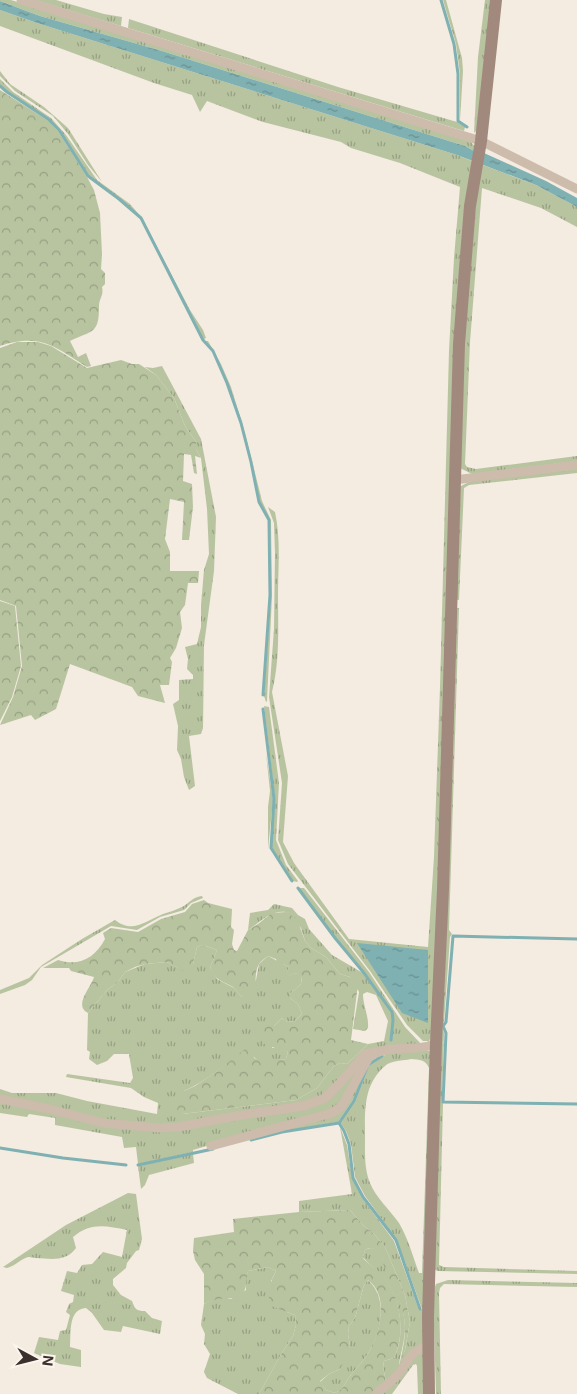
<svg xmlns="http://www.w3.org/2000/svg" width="577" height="1394" font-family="Inter,sans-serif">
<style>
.grass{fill:url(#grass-tufts);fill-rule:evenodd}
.forest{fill:url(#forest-crowns);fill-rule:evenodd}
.water{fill:url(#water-ripples)}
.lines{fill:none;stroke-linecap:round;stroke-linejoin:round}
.stream{stroke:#7fb0b2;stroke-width:3}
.street{stroke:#cdbbac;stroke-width:9}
.secondary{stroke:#a18a7d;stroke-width:12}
</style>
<defs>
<pattern id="grass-tufts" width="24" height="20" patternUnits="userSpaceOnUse" patternTransform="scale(1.25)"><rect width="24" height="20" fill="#b8c4a0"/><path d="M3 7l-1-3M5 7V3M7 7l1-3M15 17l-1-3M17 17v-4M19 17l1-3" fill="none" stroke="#97a083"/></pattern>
<pattern id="forest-crowns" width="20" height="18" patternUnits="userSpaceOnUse" patternTransform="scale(1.25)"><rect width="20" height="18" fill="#b8c4a0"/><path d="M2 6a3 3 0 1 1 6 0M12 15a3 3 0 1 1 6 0" fill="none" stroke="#97a083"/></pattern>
<pattern id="water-ripples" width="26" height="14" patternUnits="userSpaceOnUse" patternTransform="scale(1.25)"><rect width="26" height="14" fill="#7fb0b2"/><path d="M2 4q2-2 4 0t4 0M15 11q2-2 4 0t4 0" fill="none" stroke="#699091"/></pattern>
</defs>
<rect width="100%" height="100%" fill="#f4ebe1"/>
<g class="grass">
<path d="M0 0H11L471 142 475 147 474 151 465 146 162 51 40 16 0 1Z"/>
<path d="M35 0H56L104 14 122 17 121 26Z"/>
<path d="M443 0H446L462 58 463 71 460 120V74L456 44Z"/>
<path d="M485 0H492L478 129 474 133 478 57Z"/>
<path d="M0 10 37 23 457 155 472 161 433 1034 429 1041H423L407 1025 370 971 288 864 278 840 282 783 269 697 274 629 275 553 274 523 268 507 275 512C281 540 278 567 278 596 278 627 280 661 272 692L288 776 283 842 294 863 349 939 428 947 434 857 440 687 449 351 454 258 460 187 400 163 351 148 341 142 263 122 207 101 200 112 192 95 154 83 0 26Z"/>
<path d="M129 19 338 87 457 122 465 127 464 131 128 28Z"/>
<path d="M0 71 10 84 44 107 68 128 102 182 88 165 68 134 53 116 15 91 0 76Z"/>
<path d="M0 79 13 92 51 118 66 135 97 180 130 204 142 218 190 310 203 330 206 338 204 339 141 218 119 198 88 176 60 130 48 118 7 92 0 85Z"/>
<path d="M480 164 536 185 577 207V227L541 208 482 188 470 342 465 464 467 467 476 469 577 456V461L472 474 460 468 462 342Z"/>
<path d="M205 341H208L221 364 231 387 245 433 262 501 271 520 272 596 267 701 266 702 264 696 271 596 270 520 260 502 252 462 241 423 227 382 213 351Z"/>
<path d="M162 366 201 439 216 517 214 571 204 645 203 728 201 734 189 736 195 786 189 790 184 777 181 759 177 750 178 726 173 704 179 700V680L193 679V675L187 669 188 659 185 647 197 644 201 627V605L204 570 209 554 207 509 201 458 196 449V442L185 426 174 398 156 375 145 367 153 368Z"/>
<path d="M577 469V473L469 485 464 488 459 600 454 599 459 487 471 481Z"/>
<path d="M454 608H459L449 930 452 934 450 937 444 1022 442 1027 444 1033 442 1102 443 1103 439 1265 444 1267 577 1271V1274L438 1271 435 1270 434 1266Z"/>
<path d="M264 706 269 707 279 783 276 840 286 865 298 881 297 882 293 881 271 848 275 799Z"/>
<path d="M266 753 273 800 268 849V807L270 791Z"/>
<path d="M299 888H304L369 972 405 1027 423 1046 364 1053 324 1096 304 1104 159 1126 104 1120 0 1097V1089L12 1093H56L87 1101 157 1114 158 1103 144 1097 131 1088 66 1077 67 1074 130 1083 133 1078 129 1054H114L107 1061 97 1065 89 1059 90 1052 87 1050 88 1013 107 990 118 982 125 972 145 964 167 962 178 968 193 964 197 947 203 945 217 950 210 968 217 979 234 988 242 997 256 980 259 964 268 956 289 967 286 976 296 973 302 976 301 984 290 994V998L298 1004 302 1014 295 1021 287 1022 282 1018 274 1026 272 1048H280L288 1052 286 1059 260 1062 245 1050C226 1065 206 1081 184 1091L182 1114 296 1100 317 1088 334 1066 340 1063 347 1064 368 1044 384 1041 388 1021 376 995 367 992 363 994C363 1006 369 1016 368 1028L365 1031 353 1029 359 992 350 977 340 974 326 957 311 948 305 941 301 928 286 912C270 910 261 922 248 930L250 913 268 910 274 904 292 908 298 915 305 919 309 929 332 955 363 973 384 1001 391 1012 393 1020 390 1040H392L394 1020 392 1011 364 972 335 938Z"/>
<path d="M202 896 203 898 191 903 184 910 160 917 137 930 111 926 41 967 32 980 25 985 0 994V990L29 978 42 965 82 939 115 920C133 934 145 921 163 914 169 912 176 910 182 907 191 902 191 898 202 896Z"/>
<path d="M385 1050H426L430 1051 433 1058 426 1342 424 1345 412 1350 398 1371 386 1382 383 1367 384 1361 394 1358C407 1332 400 1291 377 1271 372 1265 368 1264 363 1257L365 1250C369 1248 371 1247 375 1249 382 1254 383 1262 386 1269 395 1289 405 1306 405 1328 405 1341 400 1354 399 1366L405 1350 410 1322 405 1295 385 1247 374 1234 363 1225 350 1210 299 1212V1201L352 1194 340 1127 347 1145 352 1178 362 1198 394 1241 419 1310 422 1309 397 1240 365 1196 355 1177 351 1144 346 1131 340 1122 355 1102 369 1066 385 1055 375 1058 367 1065 353 1100 338 1122 282 1131 195 1152 332 1114 342 1106 370 1058 377 1053ZM411 1059C420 1060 425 1059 429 1068L422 1273H419C413 1257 408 1238 399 1223 390 1210 376 1198 370 1183 364 1168 365 1153 365 1137 365 1111 363 1085 385 1066 391 1060 403 1061 411 1059Z"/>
<path d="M366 1056 349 1093 331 1112 210 1145 193 1150V1152L138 1164 136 1147 124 1148 122 1137 55 1125V1118L29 1114 27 1117 0 1113V1101L159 1130 326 1099Z"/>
<path d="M193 1154 194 1163 149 1175 145 1185 141 1189 138 1166Z"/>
<path d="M128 1193 136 1194 142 1239 139 1250 136 1251 127 1263 126 1268 113 1279V1285L121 1295 132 1301C135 1309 136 1311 145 1311L152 1318 162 1321 160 1334 123 1326 121 1332 104 1330 92 1313 86 1308C68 1309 71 1333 70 1347L81 1350V1367L60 1364 34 1353 39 1337 58 1340 60 1331 66 1330 70 1315 66 1312 69 1304 73 1302 74 1295 61 1291 67 1271 77 1273 82 1265 92 1264 103 1252 122 1257 127 1230C106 1226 91 1222 73 1237L76 1248C66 1262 51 1259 36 1258 35 1258 28 1257 28 1257 21 1259 15 1266 7 1268L3 1267 66 1225Z"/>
<path d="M268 1267 276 1271 271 1281 287 1312 295 1315 296 1325 293 1336 283 1351 259 1394H238L207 1378 204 1372 210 1354 204 1344 205 1334 201 1325 204 1304C213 1299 220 1296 231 1299L246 1290 245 1281 248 1271Z"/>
<path d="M368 1280C389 1299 381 1334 367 1355 362 1363 355 1369 350 1376 344 1384 345 1388 335 1393L326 1390 320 1382 329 1374 340 1369 350 1346 348 1334 349 1326 355 1318 364 1285Z"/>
<path d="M448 1280 577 1283V1287L444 1284 440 1288 439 1293 441 1394H436L433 1292 436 1284Z"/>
<path d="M424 1350 427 1394H418L417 1366 416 1364 413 1365 392 1394H381L415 1354Z"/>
</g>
<g class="forest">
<path d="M0 90 47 120 58 131 87 177 94 190 100 213 102 254 101 269 105 273V284L102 287C104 296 99 298 99 306 99 334 93 330 70 341L78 357 86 353 91 366 87 367C54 346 40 333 0 346Z"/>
<path d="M17 342H38L51 346 87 368 121 360 132 364H139L156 375 174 398 185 426 196 442V449L201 458 195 456 197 474 194 473 191 455 184 454 183 481 192 484 193 507 189 540H182L184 502 170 499 165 539 170 552V571H199L198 583H188L185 605 180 612 182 628 176 648 170 658 172 662 169 685H160L165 703 138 696 132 687 70 664 56 709 35 720 31 715 0 725 13 697 22 666 16 606 0 600V348Z"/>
<path d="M0 601 15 606 21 666 12 697 0 721Z"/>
<path d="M204 900 208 903 232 909 231 927 234 930 232 944 234 950 237 951 248 930 258 924 272 913 286 912 297 919 305 941 311 948 326 957 340 974 350 977 358 984 351 1040 368 1044 347 1064 340 1063 334 1066 317 1088 296 1100 182 1114 177 1113 178 1098 184 1091 195 1086 216 1072 245 1049 252 1050 254 1058 260 1061 270 1056 275 1060 286 1059 288 1052C279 1048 271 1048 263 1043L260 1031 266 1025 274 1026 282 1018 287 1022 295 1021 302 1014 298 1004 290 998V994L301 984 302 977 296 973 285 977 289 967 283 964 278 965 276 959 268 956C265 958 261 961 259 964 251 978 263 992 242 997 239 994 236 990 233 987 223 981 214 980 210 968L217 950 203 945 197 947 193 964 186 971H183L167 962 145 964 135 967 125 972 118 982 107 990 88 1013C73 1005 91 988 94 977L71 971 69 968H43L58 960C79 967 95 958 105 939L103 933 111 928 138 932 161 919 185 912 192 904Z"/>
<path d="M350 1210 363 1225 374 1234 385 1247 405 1295 410 1322 405 1350 398 1371C401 1357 405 1342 405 1329 405 1302 392 1289 384 1266 382 1260 381 1254 375 1250 371 1247 369 1248 365 1250L363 1258C368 1264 372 1265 378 1271 400 1291 407 1331 394 1358L384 1361 383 1367 386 1382 372 1394H259L283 1351 293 1336 296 1325 295 1315 271 1306C266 1292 270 1284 276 1271L268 1267 248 1271C246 1281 247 1289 241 1297 226 1300 219 1296 204 1304V1274L195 1260 193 1251 194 1238 234 1232 233 1219 299 1212ZM368 1280C390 1296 380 1335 367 1355 362 1363 355 1369 350 1376 344 1384 345 1388 335 1393L326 1390 320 1381 329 1374 340 1369 347 1357 350 1346 348 1334 349 1326 355 1318 364 1285Z"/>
</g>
<g class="water">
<path d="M0 1 40 16 162 51 465 146 474 151 484 153 546 181 577 198V207L536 185 457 155 37 23 0 10Z"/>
<path d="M357 943 428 950V1023L402 1013Z"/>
</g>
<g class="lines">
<g class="stream">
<path d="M441 0 454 44 458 74V121L467 127"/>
<path d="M0 86 7 92 48 119 59 130 88 176 119 199 141 218 203 340 213 351 227 383 241 423 251 462 259 502 269 520 270 595 263 695"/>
<path d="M263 709 274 799 271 848 292 881"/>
<path d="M298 888 335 938 364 973 392 1012 393 1020 391 1040"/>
<path d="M577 939 453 936 446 1022 443 1026 446 1033 443 1102 577 1104"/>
<path d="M339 1123 344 1131 349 1144 353 1178 363 1197 396 1240 420 1309"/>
<path d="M251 1140 282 1132 339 1123 354 1101 368 1065 382 1056"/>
<path d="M0 1148 63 1158 126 1165"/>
<path d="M138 1165 213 1149"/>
</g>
<g class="street">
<path d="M21 0 481 141 577 189"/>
<path d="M454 480 577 465"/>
<path d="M0 1099 49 1109 103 1123 159 1128 178 1127 236 1116 304 1106 325 1098 341 1082 365 1054 376 1052"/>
<path d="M211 1146 332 1113 342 1106 369 1057C391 1042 414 1054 436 1043"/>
<path d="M376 1394C384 1387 393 1381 400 1372 410 1360 410 1350 428 1347"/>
</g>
<path class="secondary" d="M429 1394 428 1317 436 1043 443 889 459 344 470 206 481 141 496 0"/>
</g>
<g transform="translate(35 1359) rotate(97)" stroke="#fbf5ee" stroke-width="4" paint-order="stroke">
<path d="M0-4L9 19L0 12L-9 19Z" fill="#3b302b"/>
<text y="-8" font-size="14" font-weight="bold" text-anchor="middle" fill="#3b302b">N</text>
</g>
</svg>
